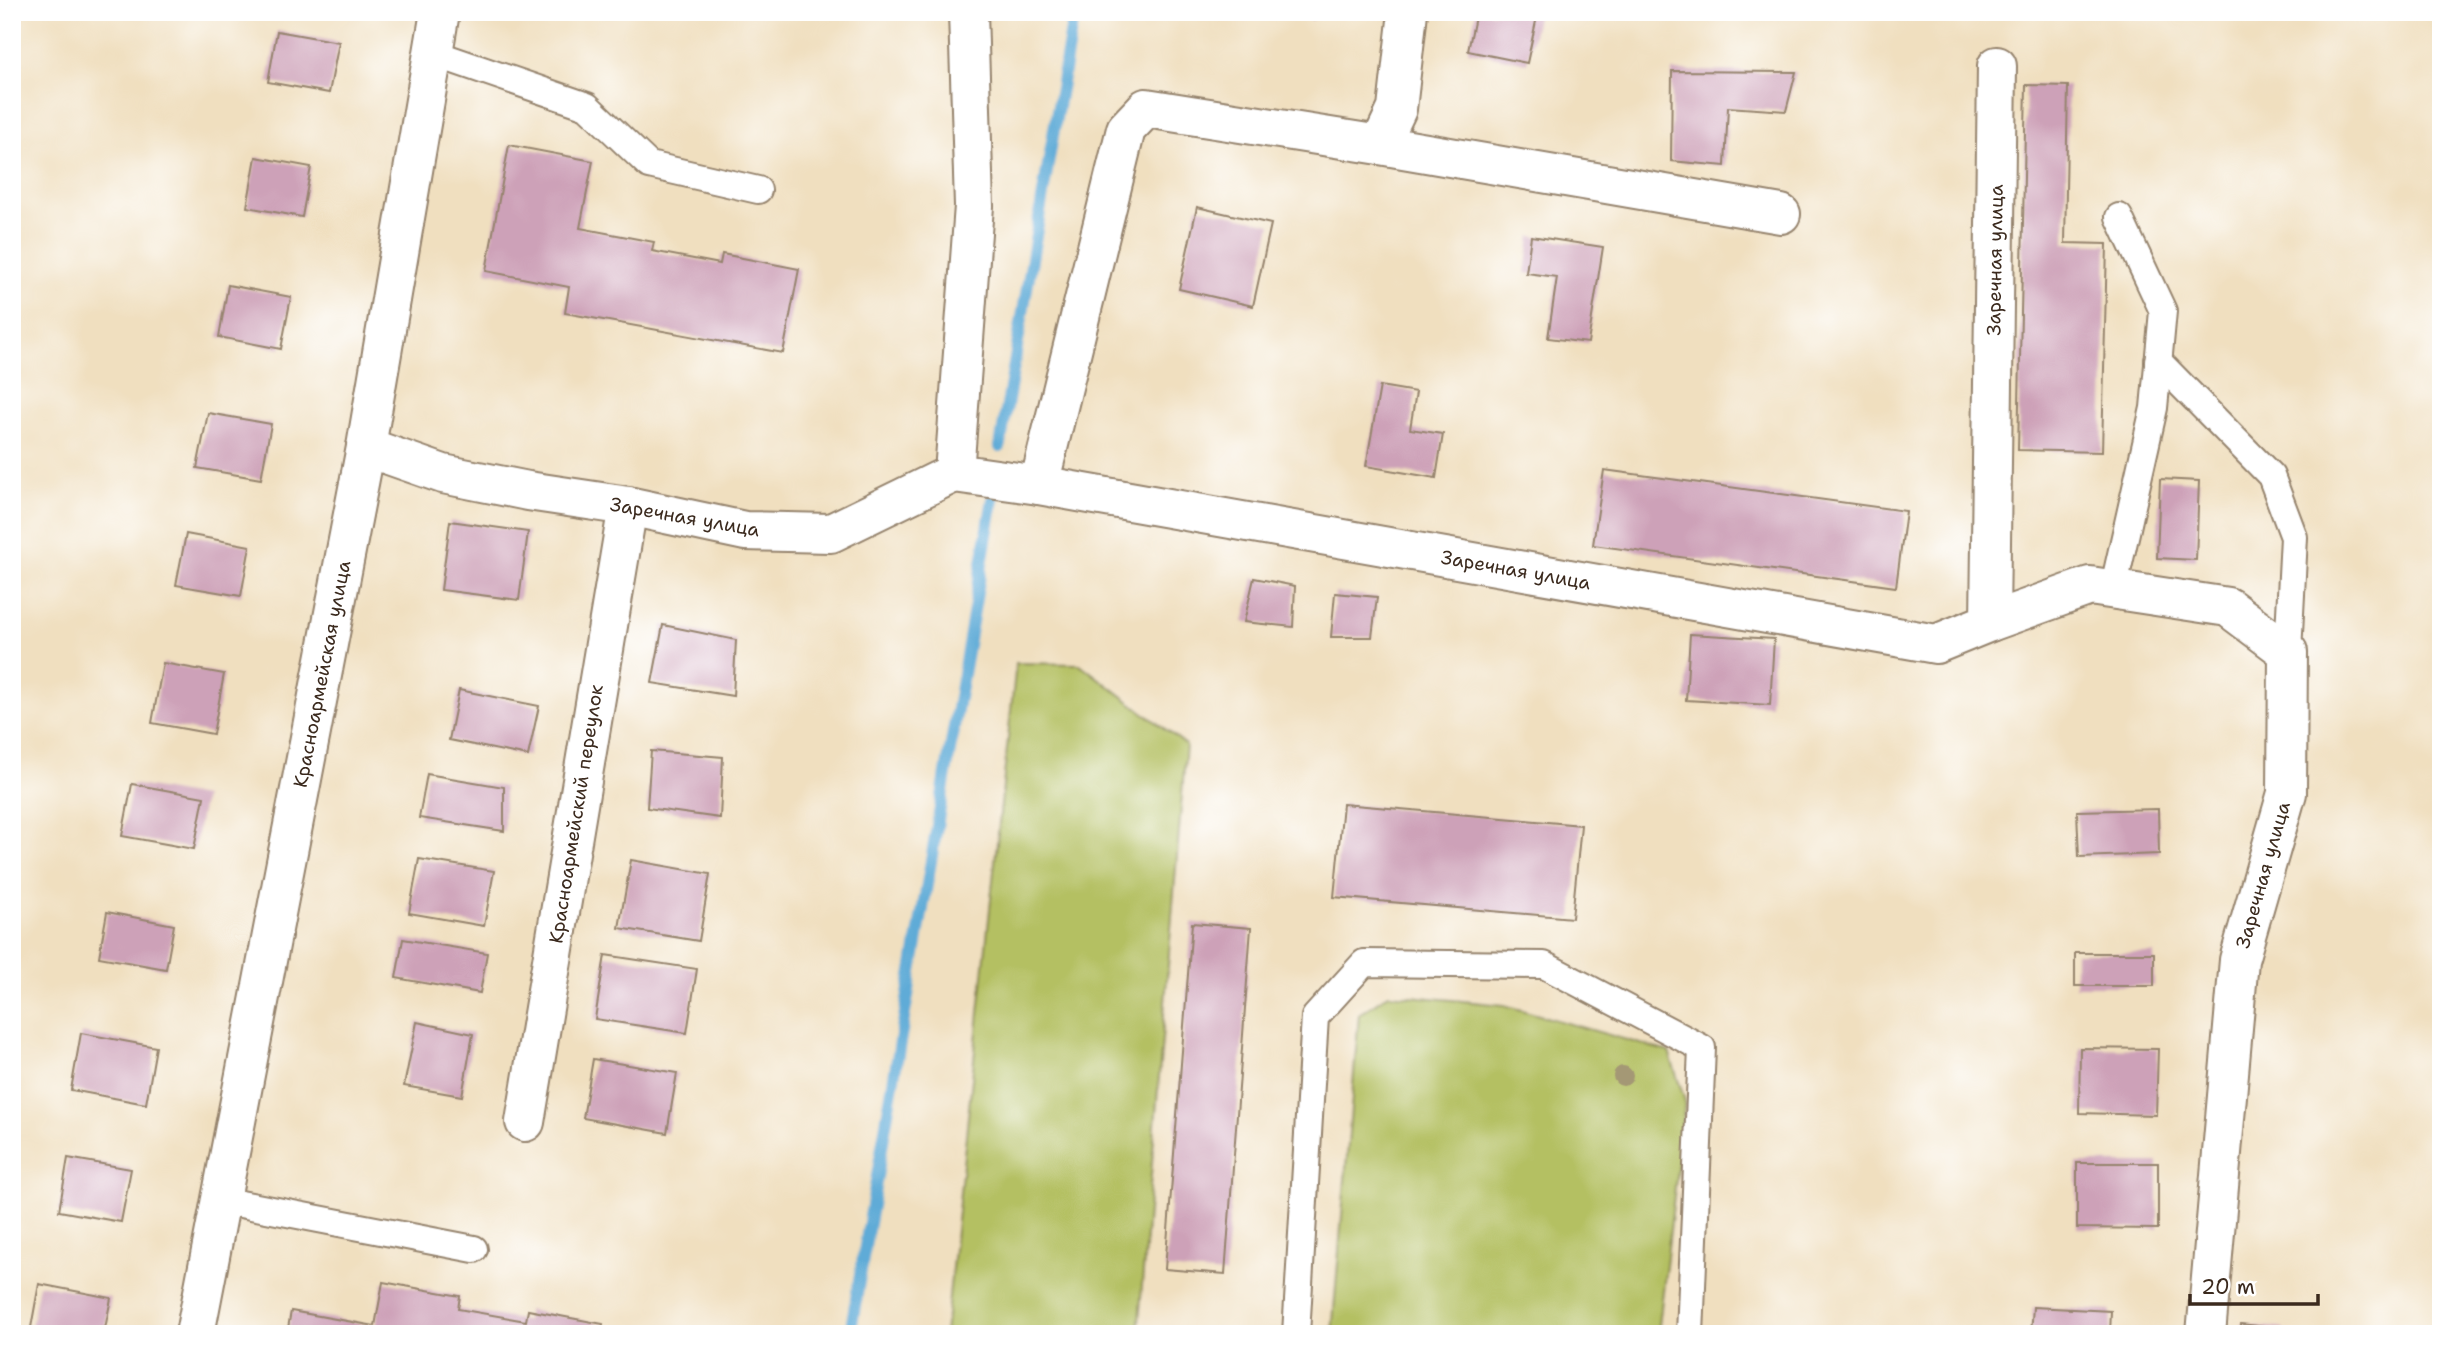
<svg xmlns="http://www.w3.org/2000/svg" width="2453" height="1346" font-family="'Shantell Sans',sans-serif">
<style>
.green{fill:#b4c062;stroke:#787540;stroke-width:2}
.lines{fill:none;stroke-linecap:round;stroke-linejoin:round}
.stream{stroke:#5eabd7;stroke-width:12}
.building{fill:#cda1b8}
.lane-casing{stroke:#96846e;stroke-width:30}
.street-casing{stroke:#96846e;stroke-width:42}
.lane{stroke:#fff;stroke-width:26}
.street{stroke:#fff;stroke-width:38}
.tree{fill:#a49874}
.labels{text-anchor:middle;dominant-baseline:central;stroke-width:5;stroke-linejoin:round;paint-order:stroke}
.street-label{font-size:19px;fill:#3b2a1e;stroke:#fff}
</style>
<rect width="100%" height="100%" fill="#fff"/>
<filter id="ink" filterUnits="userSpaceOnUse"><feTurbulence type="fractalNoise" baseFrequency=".0143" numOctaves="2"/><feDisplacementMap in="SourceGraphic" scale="14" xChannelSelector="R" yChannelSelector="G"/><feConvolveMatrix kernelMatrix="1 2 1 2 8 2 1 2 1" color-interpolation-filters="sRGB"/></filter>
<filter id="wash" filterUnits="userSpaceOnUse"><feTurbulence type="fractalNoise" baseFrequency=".00686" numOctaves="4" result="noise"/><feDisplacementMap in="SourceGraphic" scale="28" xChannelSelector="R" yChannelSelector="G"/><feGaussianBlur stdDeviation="1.57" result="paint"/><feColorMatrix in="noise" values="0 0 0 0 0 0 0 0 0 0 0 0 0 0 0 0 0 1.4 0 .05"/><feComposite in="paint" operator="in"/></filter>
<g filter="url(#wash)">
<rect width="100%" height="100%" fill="#f0dfbf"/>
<g class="green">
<path d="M1016 663 1080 664 1186 745 1138 1334H945Z"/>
<path d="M1389 994 1504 1005 1669 1052 1685 1101 1658 1334H1332L1359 1014Z"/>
</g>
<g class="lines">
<g class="stream">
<path d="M1000 447 1074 12"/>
<path d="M850 1334 993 499"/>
</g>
</g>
<g id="blocks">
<g class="building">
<path d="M1272 12H1315L1314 20Z"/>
<path d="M1476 12H1538L1527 63 1468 51Z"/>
<path d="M277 31 339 42 329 93 268 82Z"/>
<path d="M1672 71 1796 72 1786 111 1728 107 1725 166 1671 161Z"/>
<path d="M2026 85 2068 86 2065 243 2107 244 2102 452 2018 450Z"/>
<path d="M509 145 593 161 580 228 654 242 652 251 720 264 722 254 799 269 783 353 565 313 569 287 486 271Z"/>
<path d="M256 157 311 167 302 217 247 207Z"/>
<path d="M1197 207 1271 224 1253 306 1179 289Z"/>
<path d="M1531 236 1603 247 1588 343 1548 338 1557 277 1526 273Z"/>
<path d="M228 285 291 297 281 349 219 337Z"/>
<path d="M1380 386 1416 392 1410 429 1443 434 1436 478 1366 466Z"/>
<path d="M208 413 271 424 261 479 197 468Z"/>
<path d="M1604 470 1906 511 1896 587 1593 545Z"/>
<path d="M2160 479 2199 481 2196 560 2157 558Z"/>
<path d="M450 521 528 532 519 600 441 590Z"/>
<path d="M186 534 250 546 241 596 176 585Z"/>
<path d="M1254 578 1295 586 1293 627 1244 622Z"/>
<path d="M1335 593 1377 597 1372 637H1331Z"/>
<path d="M663 625 736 640 733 696 652 683Z"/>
<path d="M1690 634 1774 639 1770 705 1686 700Z"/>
<path d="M163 663 224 674 213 734 152 723Z"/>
<path d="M459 690 539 706 528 756 449 740Z"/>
<path d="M651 751 723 757 720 818 647 808Z"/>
<path d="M427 774 504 787V831L419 818Z"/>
<path d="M132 784 204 797 194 849 122 836Z"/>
<path d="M1343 804 1581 825 1572 918 1334 897Z"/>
<path d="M2158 809 2159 854 2079 857 2077 811Z"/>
<path d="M419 859 494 871 484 926 409 913Z"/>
<path d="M631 860 710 874 699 941 619 928Z"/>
<path d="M107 912 174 925 166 969 99 957Z"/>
<path d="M1192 923 1251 928 1225 1274 1165 1269Z"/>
<path d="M403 939 487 953 480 993 396 978Z"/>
<rect x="2075" y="953" width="79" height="33"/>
<path d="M605 955 697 969 687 1033 595 1019Z"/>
<path d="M417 1022 473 1034 462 1096 404 1086Z"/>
<path d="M81 1033 156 1047 146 1104 71 1090Z"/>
<path d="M2080 1048 2158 1049 2156 1115 2079 1113Z"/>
<path d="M593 1059 677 1073 667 1133 583 1118Z"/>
<path d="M68 1158 131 1169 121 1222 59 1211Z"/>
<path d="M2077 1163H2158V1229L2077 1228Z"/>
<path d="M383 1282 460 1296 458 1309 526 1321 528 1310 603 1324 602 1334H287L291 1311 375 1326Z"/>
<path d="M39 1284 111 1298 104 1334 30 1333Z"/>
<path d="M2033 1307 2111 1311 2110 1334H2031Z"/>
<path d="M2241 1324 2284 1329 2283 1334H2240Z"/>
</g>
</g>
</g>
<g filter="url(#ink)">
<use href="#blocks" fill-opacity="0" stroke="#96846e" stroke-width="2"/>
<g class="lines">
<defs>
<g id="lane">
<path d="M433 53 587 106 649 165 758 190"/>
<path d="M2158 361 2271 476 2294 537 2288 652"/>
<path d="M2113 590 2154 408 2163 311 2119 217"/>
<path d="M220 1200 474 1249"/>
<path d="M1296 1334 1315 1017 1364 963 1544 965 1702 1048 1690 1334"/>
</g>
<g id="street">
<path d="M1380 145 1781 214"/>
<path d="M366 447 443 474 528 491 628 506 745 531 831 533 954 473 1039 485 1936 644 1990 622 1997 66"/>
<path d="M954 473 974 206 968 12"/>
<path d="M1039 485 1126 129 1146 108 1380 145 1397 109 1408 12"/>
<path d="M1990 622 2090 586 2228 607 2288 652 2287 793 2239 960 2206 1334"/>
<path d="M525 1122 628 506"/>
<path d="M195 1334 366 447 440 12"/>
</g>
</defs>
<use href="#lane" class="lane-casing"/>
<use href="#street" class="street-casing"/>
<use href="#lane" class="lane"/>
<use href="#street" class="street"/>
</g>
<circle class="tree" cx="1623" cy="1076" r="10"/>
</g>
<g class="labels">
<g class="street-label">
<text transform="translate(1995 260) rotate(-89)">Заречная улица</text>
<text transform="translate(685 517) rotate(10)">Заречная улица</text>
<text transform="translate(1516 570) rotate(10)">Заречная улица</text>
<text transform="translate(322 674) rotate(-79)">Красноармейская улица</text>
<text transform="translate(576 814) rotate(-81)">Красноармейский переулок</text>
<text transform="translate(2263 875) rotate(-74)">Заречная улица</text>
</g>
</g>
<rect width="2453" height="1346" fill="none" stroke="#fff" stroke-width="42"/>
<path d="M2190 1294v10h128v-10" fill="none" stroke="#3b2a1e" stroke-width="3.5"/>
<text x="2201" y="1294" font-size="21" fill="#3b2a1e" stroke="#ffffff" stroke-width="5" paint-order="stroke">20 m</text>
</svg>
